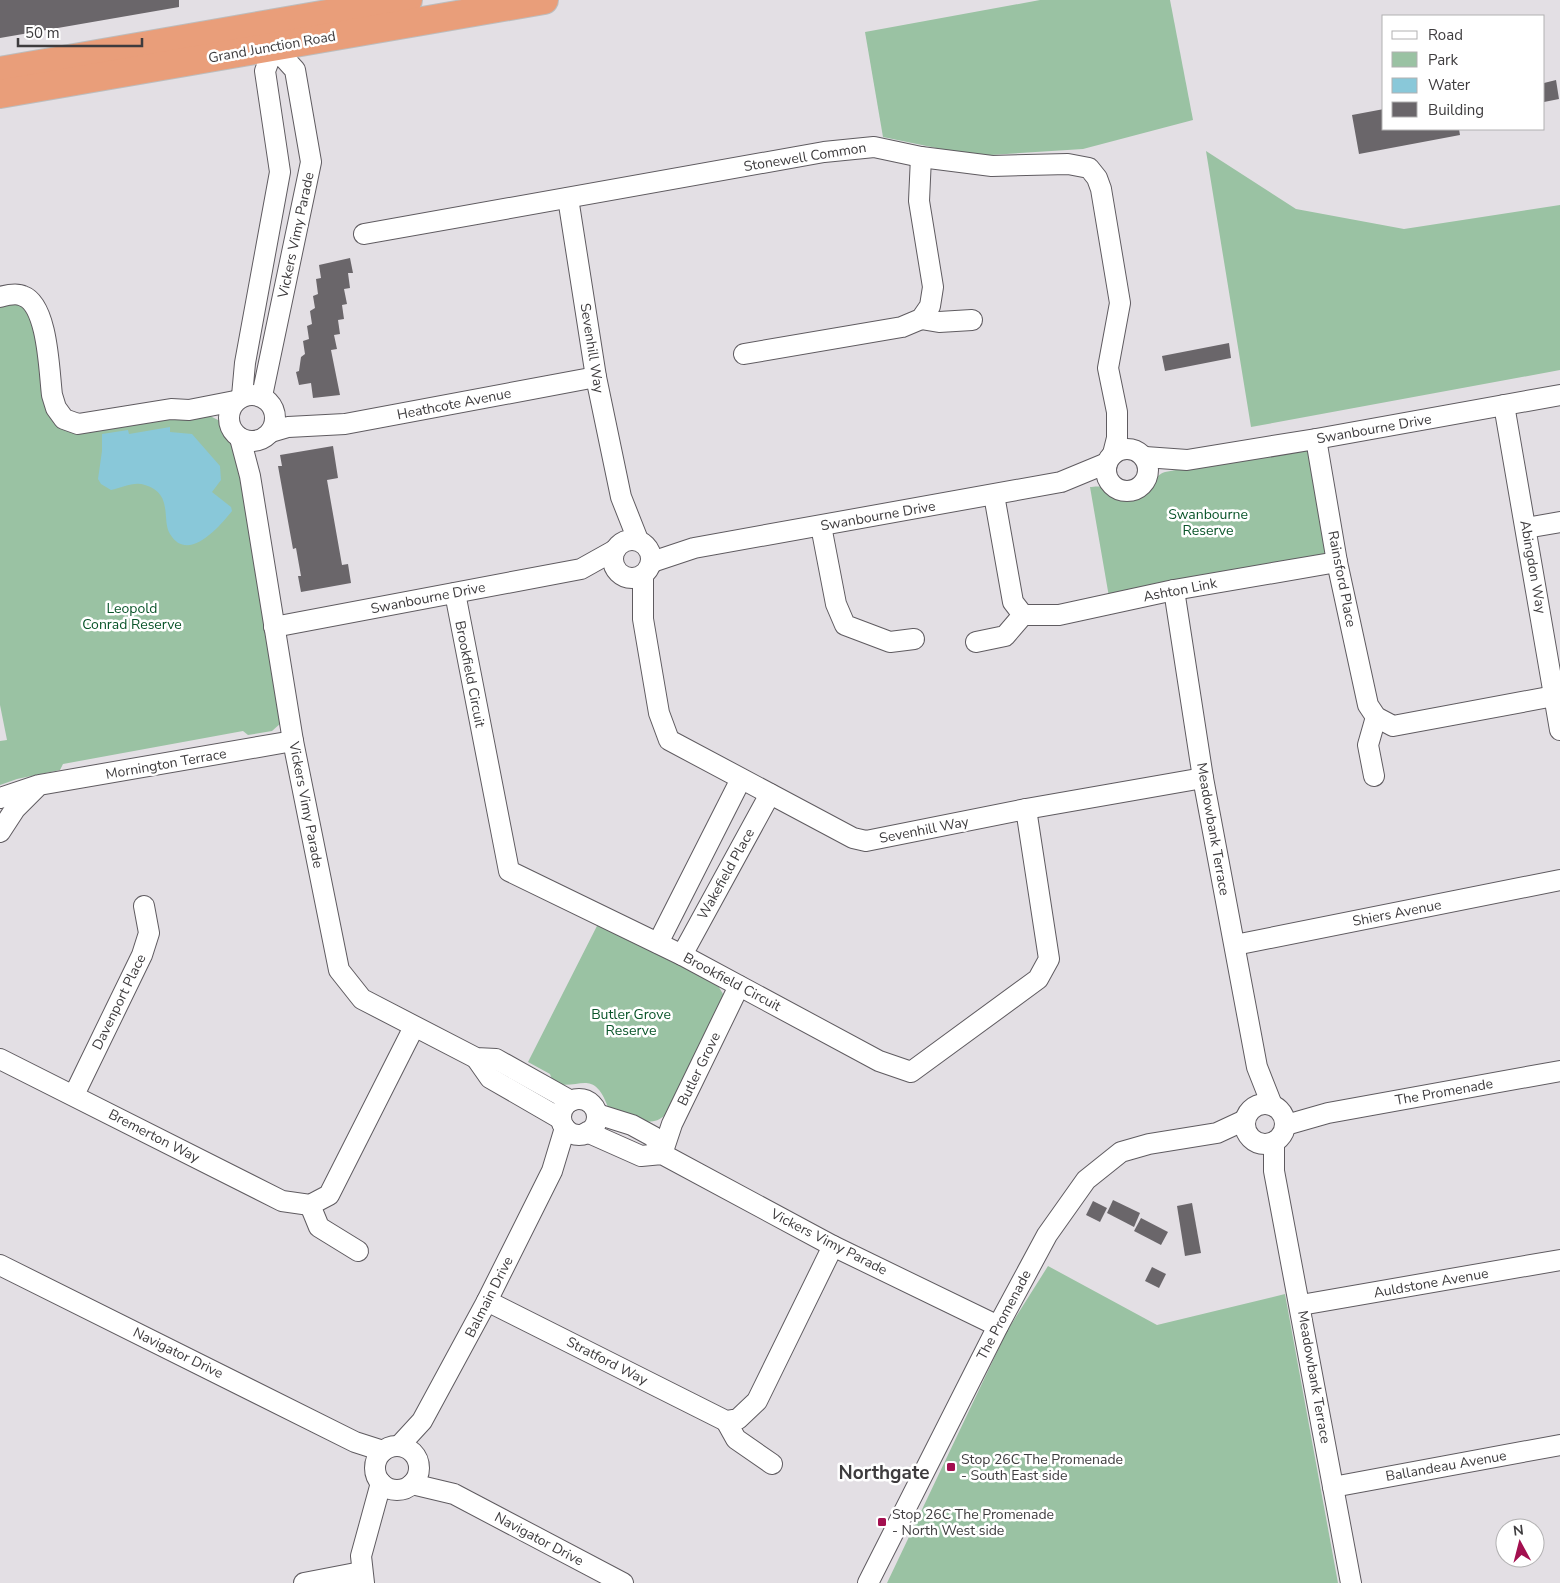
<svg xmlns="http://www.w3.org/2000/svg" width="1560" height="1583" font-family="'Nunito Sans',sans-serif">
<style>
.green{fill:#9ac2a3}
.water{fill:#89c8d9}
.building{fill:#6a666a}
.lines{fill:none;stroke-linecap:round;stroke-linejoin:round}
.minor-casing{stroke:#5f5b60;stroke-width:22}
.highway-casing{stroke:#bdbdbd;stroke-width:30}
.minor{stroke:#fff;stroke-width:20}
.highway{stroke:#e99e7a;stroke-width:28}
.poi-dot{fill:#a30f4f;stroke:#fff;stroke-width:2}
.labels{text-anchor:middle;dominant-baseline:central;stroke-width:5;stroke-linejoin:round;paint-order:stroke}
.street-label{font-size:14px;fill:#3e3c3e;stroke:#fff}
.park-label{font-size:14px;fill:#095429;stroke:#fff}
.poi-label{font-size:14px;fill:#3e3c3e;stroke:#fff;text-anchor:start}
.district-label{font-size:19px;font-weight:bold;fill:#3e3c3e;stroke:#fff}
</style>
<rect width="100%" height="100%" fill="#e3dfe4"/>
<g class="green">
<path d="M1040 0H1170L1193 120 1083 149 975 156 883 137 865 32Z"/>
<path d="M1206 151 1296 209 1404 229 1560 205V370L1251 427Z"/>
<path d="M0 301H15L29 312 57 420 204 413 226 424 236 440 281 723 272 731 248 735 243 731 63 764 60 770 17 779 0 785V741L7 740 0 705Z"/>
<path d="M1291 449 1306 450 1310 453 1327 549 1321 558 1109 597 1090 487C1093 487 1098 486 1102 487 1117 489 1125 504 1143 493 1153 487 1153 476 1165 472Z"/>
<path d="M599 922 717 984 723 994 722 1006 665 1115C649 1131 625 1114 608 1107 593 1067 579 1091 553 1083L550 1074 528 1062Z"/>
<path d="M1048 1266 1157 1325 1285 1294 1338 1583H887L1007 1331Z"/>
</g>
<path class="water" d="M170 427V432L192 434 220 466 221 480 212 492 231 507 232 511C220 526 188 564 170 534 161 519 174 494 145 485 134 481 122 488 111 490L101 484 98 479 102 451V434L128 430 129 434Z"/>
<g class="building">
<path d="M0 0H179V7L0 38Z"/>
<path d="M1556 80 1559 99 1544 102V83Z"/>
<path d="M1384 109V129H1459L1460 135 1359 154 1352 115Z"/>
<path d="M350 258 353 273H348L350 288 344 289 347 304 342 305 344 319 338 320 340 334 334 335 337 349 331 350 340 395 313 398 311 383 299 385 296 372 299 371 301 357 305 354 303 341 309 339 307 326 312 324 310 311 315 308 313 296 318 294 316 279 321 278 319 265Z"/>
<path d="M1229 343 1231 358 1165 371 1162 356Z"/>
<path d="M333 446 338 478 327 480 342 565 348 564 351 583 301 592 298 576H301L296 548 293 549 278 466H282L280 455Z"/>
<path d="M1113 1200 1140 1213 1134 1227 1107 1213Z"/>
<path d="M1093 1201 1107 1208 1100 1222 1086 1215Z"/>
<path d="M1192 1203 1201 1253 1185 1256 1177 1206Z"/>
<path d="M1141 1218 1168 1232 1161 1245 1134 1231Z"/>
<path d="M1152 1267 1166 1274 1159 1288 1145 1281Z"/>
</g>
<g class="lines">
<defs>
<g id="minor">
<path d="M568 198 596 377 621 497 638 540"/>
<path d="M364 234 824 152 874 147 921 157 992 166 1068 164 1089 168 1097 178 1101 189 1120 303 1108 368 1117 412V438L1113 454"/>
<path d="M0 297C7 295 17 293 23 296 48 305 49 371 52 395L56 408 64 419 78 424 171 409 189 410 235 401"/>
<path d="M921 319 939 322 972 320"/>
<path d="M744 354 902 327 921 319 930 306 933 287 919 201 921 157"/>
<circle cx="252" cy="418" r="23"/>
<path d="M242 396 245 363 280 172 265 71 274 47 295 70 311 162 262 396"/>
<path d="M1504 405 1560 730"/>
<path d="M271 432 288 427 345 424 596 377"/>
<path d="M240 438 250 476 293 741 339 970 362 999 476 1058 496 1059 571 1101"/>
<path d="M1316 439 1337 562 1368 705 1376 717 1393 726 1554 696"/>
<circle cx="1127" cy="470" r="21"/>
<path d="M1145 457 1187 460 1316 439 1560 395"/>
<path d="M994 495 1013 602 1023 615H1059L1174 590 1337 562"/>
<path d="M821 526 836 604 845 625 890 642 914 639"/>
<path d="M1526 528 1560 522"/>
<circle cx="632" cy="559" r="19"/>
<path d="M652 562 694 548 1061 482 1107 463"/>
<path d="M643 575V619L659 713 669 740 853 838 866 841 1026 809 1203 778"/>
<path d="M1174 590 1203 778 1257 1067 1272 1105"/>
<path d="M455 593 509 871 682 955 879 1061 911 1072 1038 979 1049 959 1026 809"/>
<path d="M274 627 581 569 615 550"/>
<path d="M976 642 1005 636 1023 615"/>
<path d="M1374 776 1368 745 1376 717"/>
<path d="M0 798 39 785 293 741"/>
<path d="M0 832 15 809 36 788"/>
<path d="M658 943 741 779"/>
<path d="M1235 945 1560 880"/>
<path d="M682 955 770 794"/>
<path d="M476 1058 490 1078 561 1119"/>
<path d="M0 1059 282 1201 310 1205 329 1195 414 1027"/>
<path d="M74 1095 142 955 149 933 144 906"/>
<circle cx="579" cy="1117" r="18"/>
<circle cx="1265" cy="1124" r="20"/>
<path d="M597 1114 632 1125 654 1137 662 1154"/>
<path d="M1286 1125 1328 1113 1560 1071"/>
<path d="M587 1132 641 1156 662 1154 833 1246 998 1326"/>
<path d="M1274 1142V1171L1351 1583"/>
<path d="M662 1154 672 1124 739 986"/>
<path d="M310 1205 319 1227 358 1251"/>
<path d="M0 1265 355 1442 383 1451"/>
<path d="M487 1301 726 1421 738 1419 757 1401 833 1246"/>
<path d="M1301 1305 1560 1260"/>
<path d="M726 1421 736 1439 772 1464"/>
<path d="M399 1446 422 1421 487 1301 552 1171 565 1128"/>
<circle cx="397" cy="1468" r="22"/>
<path d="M412 1484 454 1494 623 1583"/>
<path d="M1333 1487 1560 1445"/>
<path d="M304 1583 361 1572"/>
<path d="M364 1583 361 1556 381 1483"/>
<path d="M868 1583 998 1326 1047 1235 1086 1180 1121 1152 1149 1144 1217 1133 1245 1120"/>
</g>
<g id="highway">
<path d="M0 71 408 0"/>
<path d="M0 94 544 0"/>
</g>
</defs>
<use href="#minor" class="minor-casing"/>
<use href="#highway" class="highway-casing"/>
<use href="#minor" class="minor"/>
<use href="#highway" class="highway"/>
</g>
<g class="poi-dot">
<rect x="946" y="1462" width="10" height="10" rx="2.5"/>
<rect x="877" y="1517" width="10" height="10" rx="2.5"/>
</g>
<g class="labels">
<g class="street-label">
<text transform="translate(272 47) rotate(-10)">Grand Junction Road</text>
<text transform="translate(805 157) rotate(-9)">Stonewell Common</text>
<text transform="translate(296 235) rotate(-78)">Vickers Vimy Parade</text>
<text transform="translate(592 348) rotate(81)">Sevenhill Way</text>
<text transform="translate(454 404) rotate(-11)">Heathcote Avenue</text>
<text transform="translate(1374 429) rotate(-10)">Swanbourne Drive</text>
<text transform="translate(878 516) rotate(-10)">Swanbourne Drive</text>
<text transform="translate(1533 567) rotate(80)">Abingdon Way</text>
<text transform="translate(1342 579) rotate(79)">Rainsford Place</text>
<text transform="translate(1180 590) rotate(-11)">Ashton Link</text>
<text transform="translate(428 598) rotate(-11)">Swanbourne Drive</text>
<text transform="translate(470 674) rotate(79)">Brookfield Circuit</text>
<text transform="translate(166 764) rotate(-10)">Mornington Terrace</text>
<text transform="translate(306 805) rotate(79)">Vickers Vimy Parade</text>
<text transform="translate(1213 829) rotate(80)">Meadowbank Terrace</text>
<text transform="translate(924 830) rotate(-11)">Sevenhill Way</text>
<text transform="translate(726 874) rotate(-61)">Wakefield Place</text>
<text transform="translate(1397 913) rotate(-11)">Shiers Avenue</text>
<text transform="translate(732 982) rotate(28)">Brookfield Circuit</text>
<text transform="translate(119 1002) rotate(-64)">Davenport Place</text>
<text transform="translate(699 1069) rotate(-64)">Butler Grove</text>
<text transform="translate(1444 1092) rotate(-10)">The Promenade</text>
<text transform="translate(154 1136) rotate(27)">Bremerton Way</text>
<text transform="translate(829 1242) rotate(27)">Vickers Vimy Parade</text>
<text transform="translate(1431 1283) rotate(-10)">Auldstone Avenue</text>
<text transform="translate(489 1297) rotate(-63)">Balmain Drive</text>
<text transform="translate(1004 1315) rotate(-62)">The Promenade</text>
<text transform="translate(178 1353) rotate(26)">Navigator Drive</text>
<text transform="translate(607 1361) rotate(27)">Stratford Way</text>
<text transform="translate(1314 1377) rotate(80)">Meadowbank Terrace</text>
<text transform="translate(1446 1466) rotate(-10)">Ballandeau Avenue</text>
<text transform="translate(539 1539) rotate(28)">Navigator Drive</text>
</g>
<g class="park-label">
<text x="1208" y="514">Swanbourne<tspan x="1208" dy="16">Reserve</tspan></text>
<text x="132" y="608">Leopold<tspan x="132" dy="16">Conrad Reserve</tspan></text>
<text x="631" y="1014">Butler Grove<tspan x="631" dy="16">Reserve</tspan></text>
</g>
<g class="poi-label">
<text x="961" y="1459">Stop 26C The Promenade<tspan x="961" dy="16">- South East side</tspan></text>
<text x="892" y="1514">Stop 26C The Promenade<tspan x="892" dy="16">- North West side</tspan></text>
</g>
<g class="district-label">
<text x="884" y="1473">Northgate</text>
</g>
</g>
<rect x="1382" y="15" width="162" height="115" fill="#ffffff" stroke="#b2b1b2"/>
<rect x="1392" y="31" width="25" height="8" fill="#ffffff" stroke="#b2b1b2"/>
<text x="1428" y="40" font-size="15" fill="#3e3c3e">Road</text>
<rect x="1392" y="52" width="25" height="15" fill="#9ac2a3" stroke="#b2b1b2"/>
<text x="1428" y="65" font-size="15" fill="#3e3c3e">Park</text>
<rect x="1392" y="78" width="25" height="15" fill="#89c8d9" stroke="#b2b1b2"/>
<text x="1428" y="90" font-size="15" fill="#3e3c3e">Water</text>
<rect x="1392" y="102" width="25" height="15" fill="#6a666a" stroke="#b2b1b2"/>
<text x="1428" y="115" font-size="15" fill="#3e3c3e">Building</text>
<g transform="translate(1520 1543) rotate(353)"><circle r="24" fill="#ffffff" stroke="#b2b1b2"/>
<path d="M0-4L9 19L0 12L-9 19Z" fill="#a30f4f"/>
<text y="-8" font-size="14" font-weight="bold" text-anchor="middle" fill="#3e3c3e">N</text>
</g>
<path d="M18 38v8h124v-8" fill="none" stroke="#3e3c3e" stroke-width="2.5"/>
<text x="25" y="38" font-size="15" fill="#3e3c3e" stroke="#ffffff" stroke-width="4" paint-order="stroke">50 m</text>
</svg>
